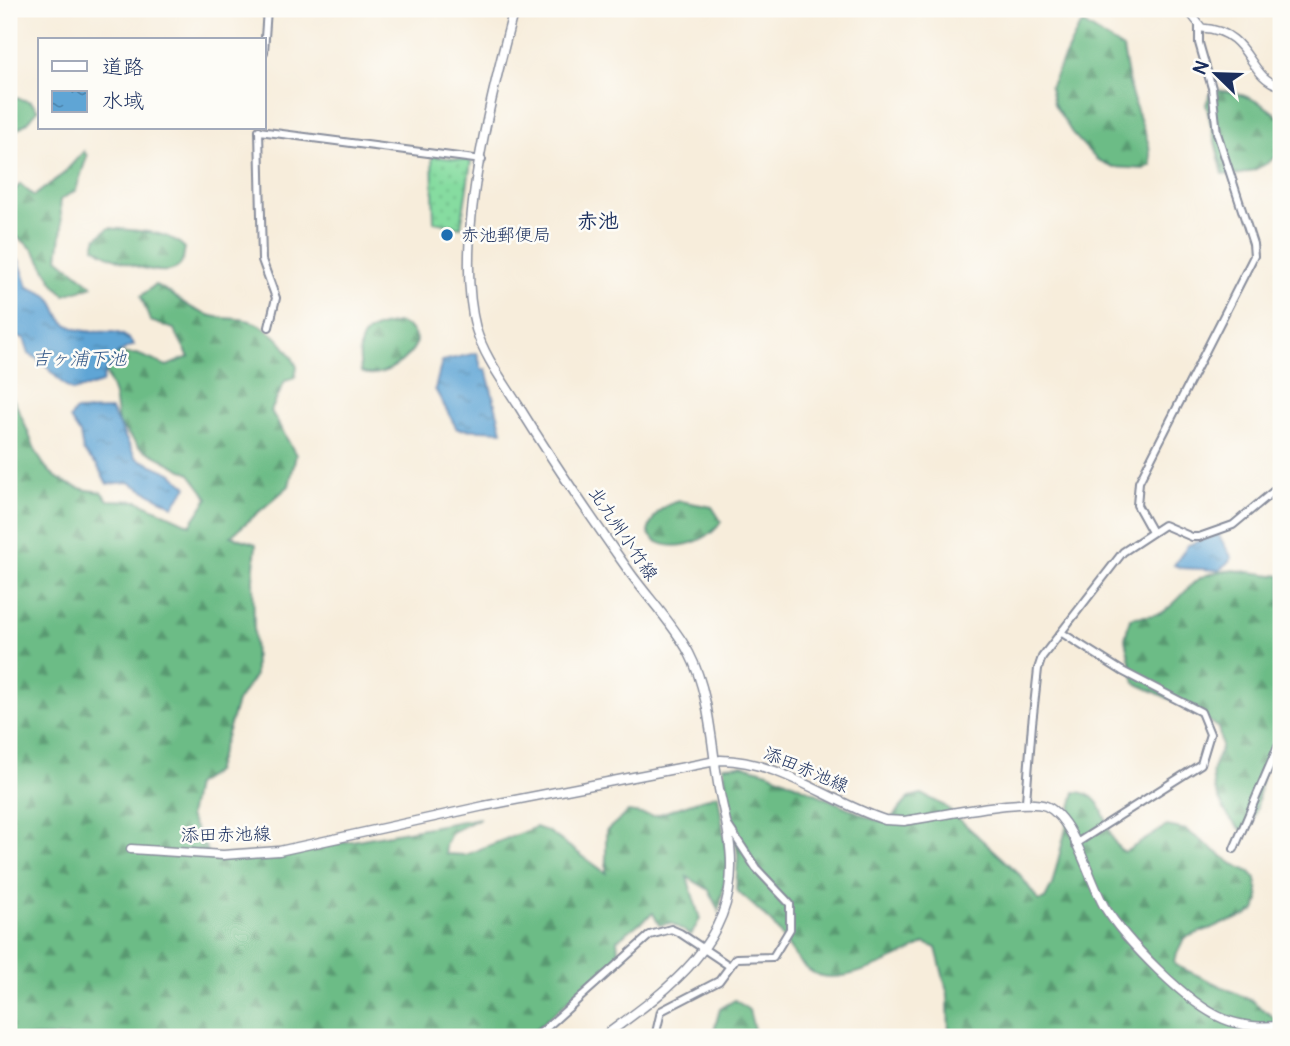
<svg xmlns="http://www.w3.org/2000/svg" width="1290" height="1046" font-family="Pangolin,'Klee One',sans-serif">
<style>
.forest{fill:url(#forest-firs);stroke:#447672;stroke-width:2}
.park{fill:url(#park-dots);stroke:#50867f;stroke-width:2}
.water{fill:url(#water-ripples);stroke:#3d6a9a;stroke-width:2}
.lines{fill:none;stroke-linecap:round;stroke-linejoin:round}
.tertiary-casing{stroke:#898e9c;stroke-width:10}
.secondary-casing{stroke:#898e9c;stroke-width:10}
.primary-casing{stroke:#898e9c;stroke-width:11}
.tertiary{stroke:#fff;stroke-width:6}
.secondary{stroke:#fff;stroke-width:7}
.primary{stroke:#fff;stroke-width:8}
.poi-dot{fill:#1f6fb2;stroke:#fdfcf7;stroke-width:2.5}
.labels{text-anchor:middle;dominant-baseline:central;stroke-width:5;stroke-linejoin:round;paint-order:stroke}
.poi-label{font-size:18px;fill:#1b2f5e;stroke:#fdfcf7;text-anchor:start}
.street-label{font-size:18px;fill:#1b2f5e;stroke:#fdfcf7}
.water-label{font-size:19px;font-style:italic;fill:#335888;stroke:#fdfcf7}
.quarter-label{font-size:21px;font-weight:bold;fill:#1b2f5e;stroke:#fdfcf7}
</style>
<defs>
<pattern id="forest-firs" width="22" height="20" patternUnits="userSpaceOnUse" patternTransform="scale(1.75)"><rect width="22" height="20" fill="#6cbc86"/><path d="M5 1l3.5 6h-7zM16 11l3.5 6h-7z" fill="#589971"/></pattern>
<pattern id="park-dots" width="8" height="8" patternUnits="userSpaceOnUse" patternTransform="scale(1.75)"><rect width="8" height="8" fill="#86dca0"/><path d="M2 2h.1M6 6h.1" fill="none" stroke="#73bd8c" stroke-width="1.8" stroke-linecap="round"/></pattern>
<pattern id="water-ripples" width="26" height="14" patternUnits="userSpaceOnUse" patternTransform="scale(1.75)"><rect width="26" height="14" fill="#5fa5d5"/><path d="M2 4q2-2 4 0t4 0M15 11q2-2 4 0t4 0" fill="none" stroke="#4e87b0"/></pattern>
</defs>
<rect width="100%" height="100%" fill="#fdfcf7"/>
<filter id="ink" filterUnits="userSpaceOnUse"><feTurbulence type="fractalNoise" baseFrequency=".0143" numOctaves="2"/><feDisplacementMap in="SourceGraphic" scale="14" xChannelSelector="R" yChannelSelector="G"/><feConvolveMatrix kernelMatrix="1 2 1 2 8 2 1 2 1" color-interpolation-filters="sRGB"/></filter>
<filter id="wash" filterUnits="userSpaceOnUse"><feTurbulence type="fractalNoise" baseFrequency=".00686" numOctaves="4" result="noise"/><feDisplacementMap in="SourceGraphic" scale="28" xChannelSelector="R" yChannelSelector="G"/><feGaussianBlur stdDeviation="1.57" result="paint"/><feColorMatrix in="noise" values="0 0 0 0 0 0 0 0 0 0 0 0 0 0 0 0 0 1.4 0 .05"/><feComposite in="paint" operator="in"/></filter>
<g filter="url(#wash)">
<rect width="100%" height="100%" fill="#f7eddb"/>
<g class="forest">
<path d="M1084 24 1123 49 1131 93 1149 145 1151 165 1144 169 1113 167 1096 159 1072 133 1054 104 1050 87 1079 27Z"/>
<path d="M1217 90C1241 92 1263 102 1281 119V151C1270 165 1241 179 1223 174L1206 104 1210 94Z"/>
<path d="M9 96 31 102 38 110 28 122 9 135Z"/>
<path d="M84 151 87 156 76 190 60 200 62 227 58 258 93 286 65 295C40 274 45 247 9 234V184L16 189 20 184 34 196 63 174Z"/>
<path d="M109 228C134 231 167 229 185 248 183 255 184 264 177 268 160 279 109 258 94 247L97 237Z"/>
<path d="M155 285C171 291 182 304 198 311 213 318 225 318 240 319 267 322 287 345 297 367L295 378 285 381 271 411 296 455 289 486 231 536 256 544 253 579 255 675 237 702 215 772 195 785 189 817 212 859 267 856 480 818 452 832 445 845 446 854 465 855 536 827 549 832 606 873V831L628 812 654 816 718 794 728 863 719 912 709 890 687 877 700 919 691 935 671 923 659 925 653 913 617 940 619 957 527 1037H9V392C39 440 29 485 101 492L108 500 138 501 190 525 208 498 190 474 139 447 118 423 114 395 105 370 104 354H137L167 366 189 357 174 329 150 321 141 296Z"/>
<path d="M397 323C409 325 413 330 417 342 409 360 380 381 361 372 357 337 360 330 397 323Z"/>
<path d="M680 501 712 507 721 521C711 543 661 558 648 532 653 514 662 505 680 501Z"/>
<path d="M1233 570 1281 576V752C1248 769 1269 809 1244 831 1229 824 1209 787 1213 769 1219 748 1225 754 1218 728L1194 710 1135 683 1125 639 1130 618C1140 615 1155 617 1163 612 1195 590 1185 574 1233 570Z"/>
<path d="M743 765 768 772 875 820 889 821 910 797 922 794 945 806 1020 875 1039 901 1045 899 1052 885 1075 792C1112 792 1102 842 1125 852L1167 826 1186 830 1233 864 1250 872 1256 879 1259 900 1255 910 1247 915 1184 938 1174 960 1175 965 1251 1000 1281 1023V1037H949L948 995 936 948 925 943C902 956 844 985 818 975 798 968 788 943 775 927 764 914 749 902 736 890L738 855 723 766Z"/>
<path d="M735 1000 749 1010 756 1037H712L720 1009Z"/>
</g>
<path class="park" d="M432 156 471 161 461 227 434 222Z"/>
<g class="water">
<path d="M9 256 19 260 28 287C34 290 44 292 49 297 62 312 54 321 77 329 98 337 119 323 134 345 115 352 106 363 102 383L73 391C54 380 51 365 29 354L24 338 9 336Z"/>
<path d="M477 353 482 370 486 369 502 431 457 429 435 389 442 361Z"/>
<path d="M111 410 136 458 171 473 187 487 173 506 129 482 107 484 97 465 83 451 80 434 70 419 75 411Z"/>
<path d="M1218 534 1232 558 1220 570 1181 568 1174 565 1188 545Z"/>
</g>
</g>
<g filter="url(#ink)">
<g class="lines">
<defs>
<g id="tertiary">
<path d="M264 52 267 9"/>
<path d="M259 130 262 260 276 298 269 327"/>
<path d="M259 131 482 160"/>
<path d="M1152 532 1137 505 1139 482 1254 256 1253 244 1217 133 1212 88 1199 43V26"/>
<path d="M1062 633 1122 671 1201 712 1210 734 1201 764 1075 844"/>
<path d="M1026 801 1032 724 1038 669 1042 657 1123 552 1164 525 1192 537H1199L1233 525 1281 485"/>
<path d="M1234 849 1281 739"/>
<path d="M536 1037 650 935 671 929 680 933 728 965"/>
<path d="M655 1037 661 1011 719 981 736 958 773 957 790 929V904L756 868 729 827"/>
</g>
<path id="secondary" d="M1187 9 1202 28C1253 31 1246 78 1281 86"/>
<g id="primary">
<path d="M514 9C491 96 453 241 476 329 484 356 503 381 518 405 553 462 592 519 631 574 650 600 674 625 689 653 710 693 711 745 719 789 724 814 731 838 731 863 733 947 663 993 603 1037"/>
<path d="M131 849 223 855 279 851 484 806 721 760C781 761 829 802 885 820L904 821C933 817 1024 797 1046 806 1074 818 1089 880 1104 906 1125 940 1187 1004 1224 1019 1243 1027 1261 1027 1281 1026"/>
</g>
</defs>
<use href="#tertiary" class="tertiary-casing"/>
<use href="#secondary" class="secondary-casing"/>
<use href="#primary" class="primary-casing"/>
<use href="#tertiary" class="tertiary"/>
<use href="#secondary" class="secondary"/>
<use href="#primary" class="primary"/>
</g>
</g>
<circle class="poi-dot" cx="447" cy="235" r="7"/>
<g class="labels">
<g class="poi-label">
<text x="461" y="235">赤池郵便局</text>
</g>
<g class="street-label">
<text transform="translate(623 534) rotate(56)">北九州小竹線</text>
<text transform="translate(806 770) rotate(23)">添田赤池線</text>
<text transform="translate(226 835) rotate(-1)">添田赤池線</text>
</g>
<g class="water-label">
<text x="79" y="359">吉ヶ浦下池</text>
</g>
<g class="quarter-label">
<text x="598" y="221">赤池</text>
</g>
</g>
<rect width="1290" height="1046" fill="none" stroke="#fdfcf7" stroke-width="35"/>
<rect x="38" y="38" width="228" height="91" fill="#fdfcf7" stroke="#a3aaba" stroke-width="2"/>
<rect x="52" y="61" width="35" height="10" fill="#ffffff" stroke="#a3aaba" stroke-width="2"/>
<text x="102" y="74" font-size="21" fill="#1b2f5e">道路</text>
<rect x="52" y="91" width="35" height="21" fill="url(#water-ripples)" stroke="#a3aaba" stroke-width="2"/>
<text x="102" y="108" font-size="21" fill="#1b2f5e">水域</text>
<g transform="translate(1216 74) rotate(293)" stroke="#fdfcf7" stroke-width="5" paint-order="stroke">
<path d="M0-5L12 26L0 18L-12 26Z" fill="#1b2f5e"/>
<text y="-10" font-size="19" font-weight="bold" text-anchor="middle" fill="#1b2f5e">N</text>
</g>
</svg>
